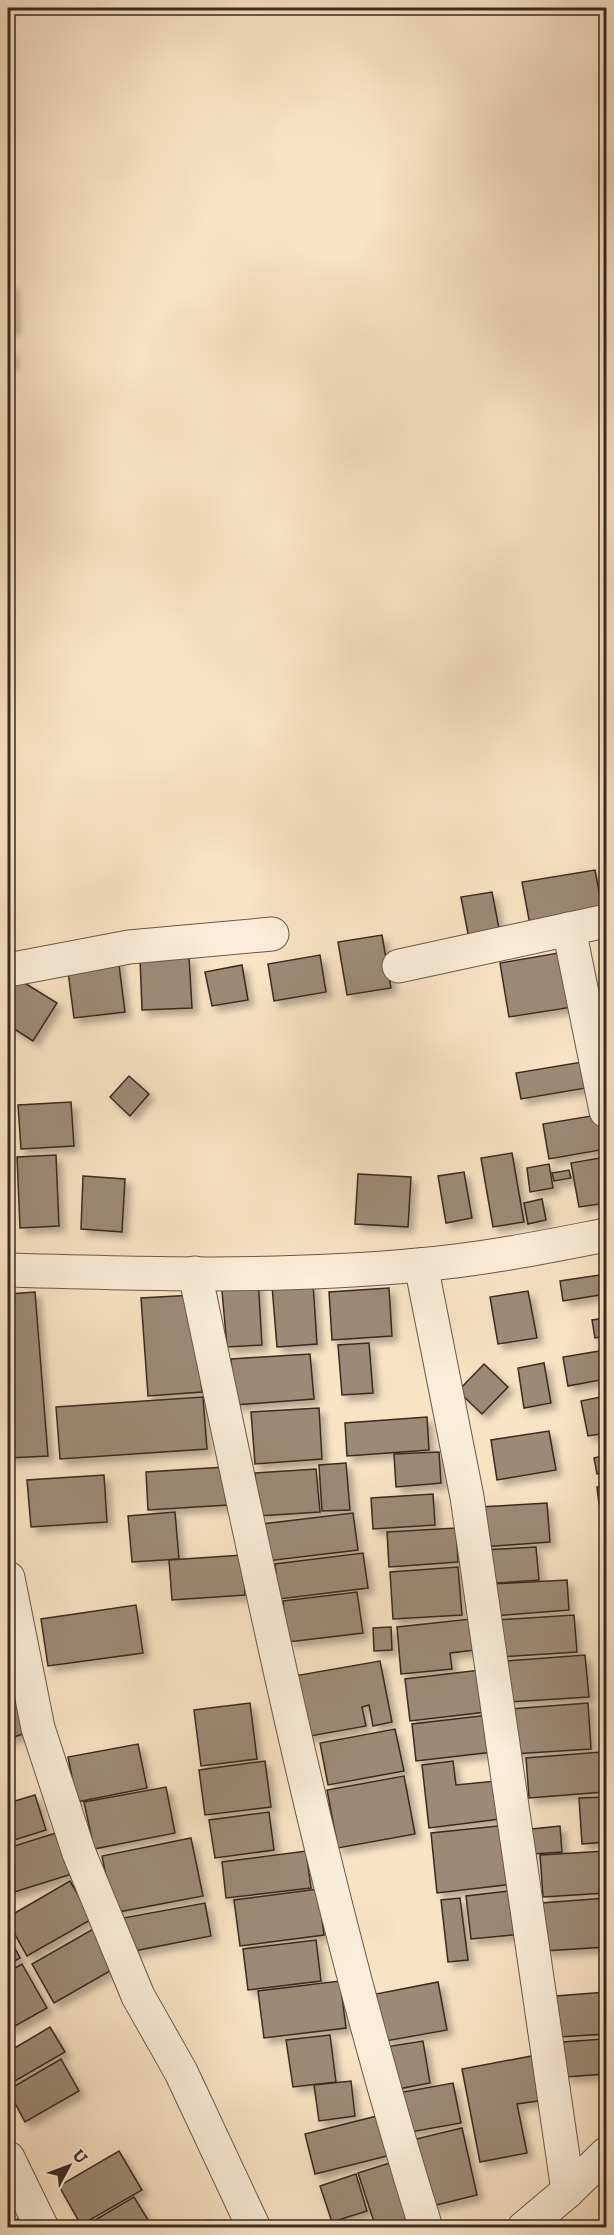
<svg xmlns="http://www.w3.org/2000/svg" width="614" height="2235" font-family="'IM FELL DW Pica',serif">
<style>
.building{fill:#9d8a76;stroke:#3a2a20;stroke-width:1.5;filter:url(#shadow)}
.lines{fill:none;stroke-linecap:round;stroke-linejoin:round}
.minor-casing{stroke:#6a5849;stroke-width:35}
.tertiary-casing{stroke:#6a5849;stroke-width:35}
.minor{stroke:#fbedd9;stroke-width:33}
.tertiary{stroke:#fbedd9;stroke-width:33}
</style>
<defs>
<filter id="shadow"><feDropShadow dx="5.5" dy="5.5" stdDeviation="3" flood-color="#0004"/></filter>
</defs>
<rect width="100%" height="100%" fill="#f9e3c5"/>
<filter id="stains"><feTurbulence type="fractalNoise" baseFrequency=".00333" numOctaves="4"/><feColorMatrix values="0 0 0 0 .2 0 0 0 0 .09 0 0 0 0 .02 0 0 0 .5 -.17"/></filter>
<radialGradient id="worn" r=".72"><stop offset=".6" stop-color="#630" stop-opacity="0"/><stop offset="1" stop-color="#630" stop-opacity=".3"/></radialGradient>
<g class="building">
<path d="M12 284 14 329H8V285Z"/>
<path d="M8 349H11L12 365H8Z"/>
<path d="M595 870 603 913 530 925 522 882Z"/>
<path d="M492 892 500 934 469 939 461 897Z"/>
<path d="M382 935 391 988 347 995 338 942Z"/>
<path d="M564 952 573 1007 509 1017 500 963Z"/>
<path d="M320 955 326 992 274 1001 268 964Z"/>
<path d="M118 957 125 1012 74 1018 67 964Z"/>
<path d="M189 957 192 1008 142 1010 140 958Z"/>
<path d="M242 965 248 1000 212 1006 205 972Z"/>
<path d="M10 974 57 1003 33 1041 8 1025V979Z"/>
<path d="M588 1061 592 1087 521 1099 516 1073Z"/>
<path d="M129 1076 149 1094 130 1116 110 1097Z"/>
<path d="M71 1102 74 1146 21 1149 18 1105Z"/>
<path d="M603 1114 606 1149 549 1159 543 1124Z"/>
<path d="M512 1153 524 1222 493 1227 481 1158Z"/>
<path d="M56 1155 59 1226 20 1228 17 1157Z"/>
<path d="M606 1157V1203L579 1207 571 1163Z"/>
<path d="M549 1164 553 1188 530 1192 527 1168Z"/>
<path d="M569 1170 571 1178 554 1181 552 1173Z"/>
<path d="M464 1172 472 1218 446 1223 438 1176Z"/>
<path d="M358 1174 411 1177 408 1227 355 1224Z"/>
<path d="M83 1176 125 1179 122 1232 81 1229Z"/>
<path d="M542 1199 546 1220 528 1224 524 1203Z"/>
<path d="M606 1274V1294L563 1301 560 1281Z"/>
<path d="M258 1277 262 1345 227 1347 221 1280Z"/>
<path d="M313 1283 317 1344 277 1347 272 1286Z"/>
<path d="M389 1288 392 1336 332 1340 329 1292Z"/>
<path d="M528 1291 537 1338 498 1344 490 1297Z"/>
<path d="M35 1292 48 1456 8 1458V1294Z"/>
<path d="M194 1295 202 1392 148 1396 141 1298Z"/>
<path d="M606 1318V1336L595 1338 592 1320Z"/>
<path d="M369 1343 373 1393 342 1395 338 1345Z"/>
<path d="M606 1350V1379L568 1386 563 1357Z"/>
<path d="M310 1354 314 1399 234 1405 231 1359Z"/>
<path d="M544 1363 551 1403 524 1408 518 1368Z"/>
<path d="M484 1364 508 1387 482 1414 458 1391Z"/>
<path d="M606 1396V1433L588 1436 581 1401Z"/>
<path d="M203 1397 207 1449 60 1459 56 1407Z"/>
<path d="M319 1408 322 1459 255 1464 251 1412Z"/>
<path d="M427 1417 429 1450 347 1456 345 1423Z"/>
<path d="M549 1431 556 1470 497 1480 491 1440Z"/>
<path d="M439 1452 441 1483 396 1487 394 1454Z"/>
<path d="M606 1455V1473L597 1474 594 1458Z"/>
<path d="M346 1463 350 1510 322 1511 319 1465Z"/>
<path d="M225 1467 228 1505 148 1510 146 1472Z"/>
<path d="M316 1469 320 1512 258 1516 255 1473Z"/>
<path d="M104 1475 107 1522 31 1527 27 1480Z"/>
<path d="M606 1485V1503L599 1504 597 1487Z"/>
<path d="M433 1494 435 1525 373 1529 371 1498Z"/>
<path d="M547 1503 550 1542 482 1547 479 1507Z"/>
<path d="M175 1512 179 1559 132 1562 128 1516Z"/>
<path d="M353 1513 358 1550 267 1561 262 1524Z"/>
<path d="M606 1518V1539H605L602 1519Z"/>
<path d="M456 1528 458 1562 389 1567 387 1532Z"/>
<path d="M536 1547 539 1580 485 1584 482 1550Z"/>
<path d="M363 1553 368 1588 279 1599 275 1564Z"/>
<path d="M243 1555 245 1595 172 1600 169 1560Z"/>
<path d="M458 1567 462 1615 393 1619 390 1572Z"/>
<path d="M567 1580 569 1610 493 1616 490 1584Z"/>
<path d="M357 1592 363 1633 288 1642 283 1601Z"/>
<path d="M136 1605 143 1653 48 1666 41 1619Z"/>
<path d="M574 1615 577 1652 500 1657 497 1620Z"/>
<path d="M471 1619 475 1650 450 1653 452 1669 401 1674 397 1627Z"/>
<path d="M391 1627 392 1650 374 1651 373 1628Z"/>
<path d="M585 1655 589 1697 509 1702 506 1661Z"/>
<path d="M380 1661 392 1722 373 1726 369 1705 362 1707 366 1726 305 1737 294 1676Z"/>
<path d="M480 1670 486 1712 410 1721 405 1679Z"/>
<path d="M14 1696 26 1733 8 1739V1698Z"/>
<path d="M250 1703 257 1759 201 1766 194 1710Z"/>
<path d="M588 1703 591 1749 513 1754 510 1709Z"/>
<path d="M489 1715 493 1752 416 1761 412 1724Z"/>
<path d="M395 1729 404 1771 328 1785 320 1743Z"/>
<path d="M138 1744 147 1788 77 1802 68 1757Z"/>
<path d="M601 1752 604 1792 529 1798 526 1758Z"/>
<path d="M265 1761 271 1807 205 1815 199 1770Z"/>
<path d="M453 1761 456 1785 496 1781 500 1819 429 1828 422 1765Z"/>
<path d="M404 1776 415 1834 338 1848 327 1790Z"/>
<path d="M166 1787 175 1833 94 1849 84 1802Z"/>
<path d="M35 1795 46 1830 8 1842V1803Z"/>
<path d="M606 1797V1842L582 1844 579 1798Z"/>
<path d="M269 1812 274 1850 215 1858 209 1820Z"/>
<path d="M507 1825 513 1884 437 1893 431 1833Z"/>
<path d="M560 1826 562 1852 533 1854 532 1829Z"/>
<path d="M62 1831 75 1873 8 1894V1848Z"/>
<path d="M191 1838 203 1896 113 1913 102 1856Z"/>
<path d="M306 1851 311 1888 226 1898 222 1862Z"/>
<path d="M606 1851V1893L543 1897 540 1855Z"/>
<path d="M70 1881 92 1919 27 1956 8 1922V1917Z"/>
<path d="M318 1889 324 1935 240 1946 234 1900Z"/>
<path d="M517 1890 522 1934 471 1939 466 1896Z"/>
<path d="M460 1898 468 1960 448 1962 441 1900Z"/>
<path d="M606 1898V1947L545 1951 541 1903Z"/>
<path d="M205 1903 211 1936 129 1952 123 1918Z"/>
<path d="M95 1928 117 1967 54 2003 32 1964Z"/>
<path d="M8 1935 20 1958 8 1965Z"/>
<path d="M316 1940 321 1981 248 1990 243 1949Z"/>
<path d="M22 1964 47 2008 8 2030V1972Z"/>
<path d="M340 1981 346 2028 264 2038 258 1991Z"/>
<path d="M438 1982 447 2030 386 2041 376 1994Z"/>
<path d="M606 1992V2034L559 2037 556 1996Z"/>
<path d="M50 2027 65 2052 8 2085V2052Z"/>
<path d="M330 2035 336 2082 293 2087 286 2040Z"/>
<path d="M603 2039 606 2074 566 2077 563 2042Z"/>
<path d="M423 2041 430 2083 393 2090 385 2047Z"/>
<path d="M537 2055 545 2100 517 2104 527 2153 480 2162 462 2069Z"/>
<path d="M61 2059 79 2091 25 2122 8 2090Z"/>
<path d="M351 2081 355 2116 319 2121 314 2085Z"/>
<path d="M453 2083 461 2123 405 2133 398 2093Z"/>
<path d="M377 2116 387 2156 315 2174 305 2134Z"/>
<path d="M462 2128 477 2195 428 2207 412 2140Z"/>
<path d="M119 2151 142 2190 81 2225 59 2186Z"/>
<path d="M396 2161 417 2224 408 2228H376L358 2173Z"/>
<path d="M356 2174 367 2211 332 2222 320 2186Z"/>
<path d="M134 2197 153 2228H93L90 2223Z"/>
<path d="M24 2216 30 2228H8V2224Z"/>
<path d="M208 2220 212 2228H194Z"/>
</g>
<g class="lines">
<defs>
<g id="minor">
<path d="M569 929 606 1111"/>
<path d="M399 966 606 921"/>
<path d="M8 970 129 947 272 934"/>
<path d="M421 1265 467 1497 568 2191"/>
<path d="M195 1273C262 1593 328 1915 426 2228"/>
<path d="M8 1578 38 1728 79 1853 138 1996 181 2072 254 2228"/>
<path d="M8 2158 42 2228"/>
<path d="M524 2228 568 2191 606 2154"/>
</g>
<path id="tertiary" d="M8 1270C144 1274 282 1278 418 1265 481 1260 544 1247 606 1235"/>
</defs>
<use href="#minor" class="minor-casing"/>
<use href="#tertiary" class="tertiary-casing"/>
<use href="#minor" class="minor"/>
<use href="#tertiary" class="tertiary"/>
</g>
<rect width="614" height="2235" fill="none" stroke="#f9e3c5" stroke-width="30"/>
<rect x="9" y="9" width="596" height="2217" fill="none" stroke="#3a2a20" stroke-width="3"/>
<rect x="15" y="15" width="584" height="2205" fill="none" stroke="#3a2a20" stroke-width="1.5"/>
<g transform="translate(69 2166) rotate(49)" stroke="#fbedd9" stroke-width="4.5" paint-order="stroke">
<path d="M0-4.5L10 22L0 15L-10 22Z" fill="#3a2a20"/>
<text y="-9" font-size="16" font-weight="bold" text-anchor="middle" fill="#3a2a20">U</text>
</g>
<rect width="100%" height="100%" filter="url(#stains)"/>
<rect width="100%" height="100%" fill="url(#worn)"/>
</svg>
